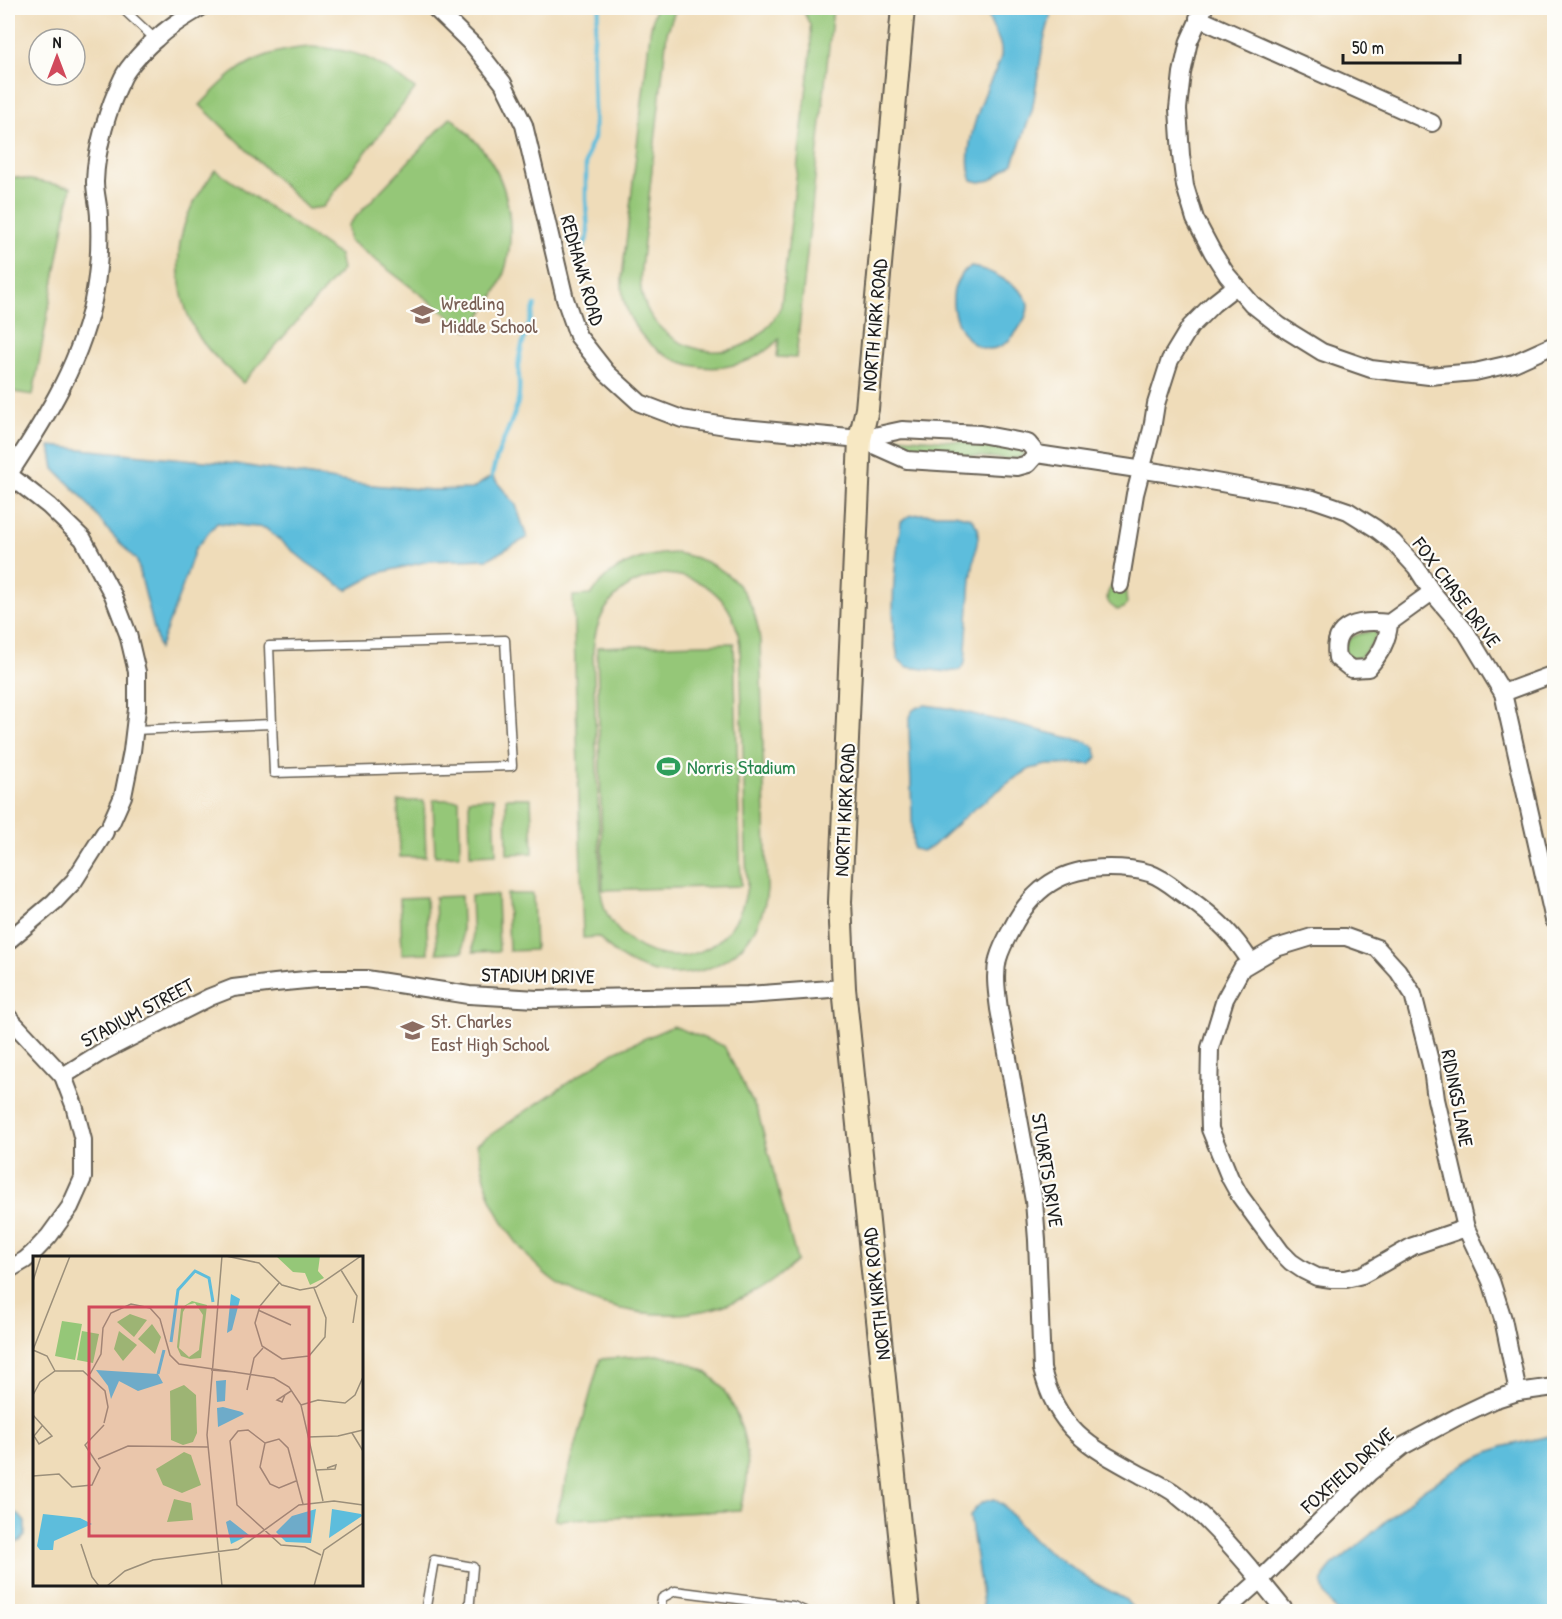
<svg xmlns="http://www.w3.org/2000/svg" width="1562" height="1619" font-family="'Patrick Hand',sans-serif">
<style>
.green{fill:#95c778;stroke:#58724a;stroke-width:1.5;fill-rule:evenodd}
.water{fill:#5dbddc;stroke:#3c6c7c;stroke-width:1.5}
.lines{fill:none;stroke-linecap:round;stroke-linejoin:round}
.stream{stroke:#5dbddc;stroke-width:4.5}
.lane-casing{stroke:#665f53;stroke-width:11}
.street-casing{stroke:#665f53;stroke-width:20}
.secondary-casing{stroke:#665f53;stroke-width:26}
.lane{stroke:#fff;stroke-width:8}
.street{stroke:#fff;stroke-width:16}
.secondary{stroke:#f7e8c3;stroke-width:22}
.labels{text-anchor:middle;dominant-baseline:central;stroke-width:4.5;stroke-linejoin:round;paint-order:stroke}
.street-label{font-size:20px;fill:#1c1c1c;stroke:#fdfcf7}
.education-label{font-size:20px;fill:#785e54;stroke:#fdfcf7;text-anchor:start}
.leisure-label{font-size:20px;fill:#27864d;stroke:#fdfcf7;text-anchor:start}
.inset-river{fill:none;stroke:#5dbddc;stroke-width:3}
.inset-road{fill:none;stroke:#9b8f7a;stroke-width:1.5}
.view{fill:#d1495b;fill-opacity:0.15;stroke:#d1495b;stroke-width:3}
.inset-edge{fill:none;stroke:#1c1c1c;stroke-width:3}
</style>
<rect width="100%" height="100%" fill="#fdfcf7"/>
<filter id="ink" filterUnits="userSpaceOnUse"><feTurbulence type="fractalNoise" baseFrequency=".0167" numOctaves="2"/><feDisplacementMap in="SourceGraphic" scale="12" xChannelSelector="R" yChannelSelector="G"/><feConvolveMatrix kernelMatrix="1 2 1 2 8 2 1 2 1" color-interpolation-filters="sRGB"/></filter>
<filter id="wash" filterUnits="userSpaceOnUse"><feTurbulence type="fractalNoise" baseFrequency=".008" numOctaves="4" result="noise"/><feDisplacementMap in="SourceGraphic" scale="24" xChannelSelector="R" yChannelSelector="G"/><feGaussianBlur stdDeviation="1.35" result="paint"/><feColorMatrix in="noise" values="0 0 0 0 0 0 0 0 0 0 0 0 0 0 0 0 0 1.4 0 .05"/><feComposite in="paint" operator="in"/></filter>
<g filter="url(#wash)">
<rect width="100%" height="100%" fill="#efdcb9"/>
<g class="green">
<path d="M655 8H676L667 33 641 269C640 280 640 291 644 301 655 338 703 361 739 347 758 340 773 324 781 306L811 51 810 25 802 8H833L796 358 777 357 779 339C731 390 643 370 624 301 622 294 622 286 622 278L650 32Z"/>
<path d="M310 47C359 49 377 60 415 89L323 207 308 209 200 105C210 95 220 84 231 75 253 57 282 49 310 47Z"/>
<path d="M451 117C466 132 483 146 493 165 512 196 515 242 503 276 496 296 482 313 469 331L349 240 348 225Z"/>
<path d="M215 170 339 255 342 270 243 383C228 369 211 355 199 337 179 306 173 261 184 226 190 205 203 188 215 170Z"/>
<path d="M8 176 71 187 33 395 8 391Z"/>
<path d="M896 437 1013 445 1021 447 1024 455 1019 458 1008 459 902 451 896 449 894 443Z"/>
<path d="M676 553C726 562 755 591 760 641L767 889C759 977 653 1003 599 937L583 938 573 596 591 595C611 564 642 554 676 553ZM664 574C707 576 735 602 740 645L747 886C739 951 672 979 623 935 610 923 602 908 601 890L593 651C596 608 621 580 664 574Z"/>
<path d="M1121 574 1124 577 1127 604 1123 608 1118 610C1097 600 1111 586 1121 574Z"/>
<path d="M1375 631 1377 634C1371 646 1354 674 1344 649 1347 634 1363 633 1375 631Z"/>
<path d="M734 643 741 886 603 890 597 647Z"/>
<path d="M494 798 496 854 470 855 469 799Z"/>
<path d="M506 798H531L533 853 507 854Z"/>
<path d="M433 800H459L460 855 435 856Z"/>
<path d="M398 801H424L426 857H400Z"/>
<path d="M507 894H533L535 950 509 951Z"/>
<path d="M497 895 499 951 473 952 471 896Z"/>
<path d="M461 896 463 952 437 953 435 897Z"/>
<path d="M426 897 428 953 402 954 400 898Z"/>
<path d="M673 1026 724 1046 758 1113 797 1261C781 1274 767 1287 749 1295 700 1319 653 1319 602 1304 587 1299 570 1292 557 1283 529 1263 506 1232 492 1201 485 1185 482 1162 477 1144L614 1052Z"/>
<path d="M657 1355C673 1358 687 1361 701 1369 734 1388 751 1443 747 1479 746 1489 742 1500 740 1510L555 1520 600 1359Z"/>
</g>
<g class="water">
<path d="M987 8H1053L1044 40 1032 111 1013 163 991 180 980 182 972 180C961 155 978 110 988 86 992 77 999 66 1001 56 1003 43 994 32 990 21 988 17 987 12 987 8Z"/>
<path d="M971 267C985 269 993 273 1005 280 1031 295 1035 307 1017 331 976 388 925 293 971 267Z"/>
<path d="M50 446 236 464 360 484 432 490 472 489 492 476 516 505 527 538 488 559 429 561 379 573 347 590 306 562 265 528 217 523 195 549 182 588 159 649 137 561 107 529 82 497 54 469Z"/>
<path d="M919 514H955L971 518 978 528V537L971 579 965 663 960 670 948 672 907 667 898 659C889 613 894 568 901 522L909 516Z"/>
<path d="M925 705 948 708 1087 742 1095 748 1097 757 1091 764 1047 765 1030 769 1012 780 968 814 933 846 922 851 913 849 909 725C911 711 910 709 925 705Z"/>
<path d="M1554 1435V1611L1337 1612 1325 1595 1322 1585 1324 1576 1332 1566 1370 1535 1419 1492 1475 1458 1501 1447Z"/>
<path d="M994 1499 1003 1505 1033 1540 1091 1581 1125 1599 1135 1611H984L970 1516C976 1506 982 1501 994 1499Z"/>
<path d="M8 1509 18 1514 25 1522V1536L20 1541 8 1544Z"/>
</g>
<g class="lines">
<g class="stream">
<path d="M582 249 588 236 586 199V163L589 148 594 138C596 95 587 49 600 8"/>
<path d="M492 476C496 451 510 430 517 405 522 390 517 375 519 359 522 341 530 323 535 305"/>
</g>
</g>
</g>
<g filter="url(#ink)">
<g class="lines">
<defs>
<g id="lane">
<path d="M122 8 155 39"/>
<path d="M134 730 272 724 274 773 512 766 505 640 269 646 272 724"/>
<path d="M425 1612 434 1560 473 1567 469 1612"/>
<path d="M660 1612 662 1598 675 1591 793 1606 807 1612"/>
</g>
<g id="street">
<path d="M435 8 474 46 503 83 524 125 565 299 578 336 607 373 640 403 682 419 732 427 860 439 902 430 980 434 1028 443 1037 454 1164 473 1313 499 1348 511 1375 528 1393 542 1416 567 1432 592 1466 632 1503 693 1554 920"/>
<path d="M1204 8 1189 41 1182 73 1178 109 1181 155 1185 186 1195 219 1213 253 1227 275 1252 304 1280 326 1322 352 1371 369 1429 376 1475 372 1514 363 1554 345"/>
<path d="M1198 18 1432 123"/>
<path d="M860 439 907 460 1017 467 1028 464 1037 454"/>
<path d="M8 474 49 506 83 539 113 595 128 634 137 672V709L132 751 123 796 111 823"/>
<path d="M9 474C46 418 84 358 95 290 99 267 100 242 99 218 99 206 95 194 95 182 96 147 108 108 123 77 128 67 147 46 156 39 169 26 185 17 200 8"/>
<path d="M1120 585 1135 494 1152 429 1156 404 1170 360 1190 327 1213 304 1236 286"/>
<path d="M1389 623C1388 641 1380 654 1368 668L1351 669 1337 658C1331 622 1361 620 1389 623L1432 592"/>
<path d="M1503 693 1554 674"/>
<path d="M8 941 54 902 74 881 105 832"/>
<path d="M1251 962C1246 955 1241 947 1235 940 1220 921 1200 906 1180 892 1171 885 1161 877 1149 873 1136 869 1123 868 1109 868 1062 868 1032 888 1011 930 1006 939 1001 948 998 959 994 975 997 993 999 1009L1034 1201 1037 1240 1042 1369C1057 1430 1090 1447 1141 1475 1153 1481 1167 1487 1177 1495 1187 1504 1199 1512 1208 1522 1236 1550 1261 1581 1286 1612"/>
<path d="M8 1017 63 1076 74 1105 83 1140V1178L70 1207 49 1236 33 1253 25 1260 8 1270"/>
<path d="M63 1076 100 1053 210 997 233 988 275 983 316 979H366L469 995 537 999 748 995 844 988"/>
<path d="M1466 1228 1413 1246 1373 1269 1362 1275 1346 1279H1332L1317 1277 1303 1270 1291 1262 1281 1252 1240 1196 1230 1178 1210 1129 1209 1097 1210 1048 1225 999 1242 968 1276 948 1312 937H1346L1377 948 1398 971 1413 994 1432 1069 1436 1099 1466 1228 1491 1281 1503 1319 1518 1392"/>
<path d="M1224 1612 1260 1580 1369 1473 1403 1446 1457 1417 1493 1400 1518 1392 1554 1387"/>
</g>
<path id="secondary" d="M903 8 867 409 860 439 840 902 844 988 908 1612"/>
</defs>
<use href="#lane" class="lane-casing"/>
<use href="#street" class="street-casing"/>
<use href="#secondary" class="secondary-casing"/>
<use href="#lane" class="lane"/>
<use href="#street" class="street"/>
<use href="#secondary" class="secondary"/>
</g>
</g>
<defs>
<symbol id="school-bare" viewBox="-9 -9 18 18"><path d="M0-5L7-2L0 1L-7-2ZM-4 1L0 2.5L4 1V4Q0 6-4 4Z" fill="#8d6e63" stroke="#fdfcf7" stroke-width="2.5" paint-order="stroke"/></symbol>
<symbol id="stadium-bare" viewBox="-9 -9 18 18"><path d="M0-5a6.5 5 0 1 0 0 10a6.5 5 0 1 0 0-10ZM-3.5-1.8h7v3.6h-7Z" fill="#2e9e5b" stroke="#fdfcf7" stroke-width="2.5" paint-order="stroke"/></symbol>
</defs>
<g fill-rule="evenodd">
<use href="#school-bare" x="406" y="298" width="33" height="33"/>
<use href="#stadium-bare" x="652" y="750" width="33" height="33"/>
<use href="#school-bare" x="396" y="1014" width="33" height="33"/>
</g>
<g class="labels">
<g class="street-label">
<text transform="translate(583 270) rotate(74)">REDHAWK ROAD</text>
<text transform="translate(874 325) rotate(-85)">NORTH KIRK ROAD</text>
<text transform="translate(1457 592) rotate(53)">FOX CHASE DRIVE</text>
<text transform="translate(844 810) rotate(-87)">NORTH KIRK ROAD</text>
<text transform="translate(538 975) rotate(1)">STADIUM DRIVE</text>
<text transform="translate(137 1012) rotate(-28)">STADIUM STREET</text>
<text transform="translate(1458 1098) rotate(79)">RIDINGS LANE</text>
<text transform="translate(1048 1170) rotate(81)">STUARTS DRIVE</text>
<text transform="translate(876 1294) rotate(-96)">NORTH KIRK ROAD</text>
<text transform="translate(1347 1470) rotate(-42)">FOXFIELD DRIVE</text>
</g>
<g class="education-label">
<text x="441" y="302">Wredling<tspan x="441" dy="23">Middle School</tspan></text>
<text x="431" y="1020">St. Charles<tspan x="431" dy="23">East High School</tspan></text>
</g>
<g class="leisure-label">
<text x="687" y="766">Norris Stadium</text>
</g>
</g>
<g transform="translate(33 1256)">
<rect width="330" height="330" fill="#efdcb9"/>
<path d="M243 0H287L285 15 291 22 277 29 272 17 260 16ZM159 45 174 49 168 102 157 103 148 100 144 91 148 52ZM162 47 170 59 166 94 156 101 146 92 150 56 154 49ZM97 58 114 64 101 81 84 66ZM29 65 49 68 42 104 22 100ZM119 68 128 81 122 98 105 83ZM49 75 66 78 60 107 44 104ZM86 75 104 89 90 105 81 93ZM151 129 163 139 164 177 160 186 150 189 138 184 137 135ZM151 196 158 199 168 229 149 237 130 229 123 213ZM141 243 158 247 160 264 134 266Z" fill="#95c778" fill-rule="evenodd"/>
<path d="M198 38 207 43 199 74 194 77ZM63 114 125 118 130 127 105 135 86 125 78 143 75 130ZM193 124 192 145 184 146 183 125ZM190 151 209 156 211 158 185 171 184 152ZM283 253 278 287 253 286 243 276 259 260ZM299 253 328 258 329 260 296 282ZM10 258 47 262 59 268 21 285 20 294H7L4 290ZM197 264 216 279 198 288 193 266Z" fill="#5dbddc"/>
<path class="inset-river" d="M138 86 145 34 162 15 176 22 180 46M125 118 131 94"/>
<path class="inset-road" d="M189 0 174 179 189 330M193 0 226 7 249 29 267 34 283 31 328 0M308 14 324 40 320 67M0 25 8 0M246 27 227 50 222 67 229 90 249 103 276 100 292 81 293 62 281 32M225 54 258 69M0 94 37 0M0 94 14 100 22 115M178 114 202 116M57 118 68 98 70 72 78 57 98 48 117 52 127 63 137 99 146 108 241 122 256 131 268 149 290 245M214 134 221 102 230 92M0 139 7 126 22 115H50L72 135 75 151 71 167M252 139 249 146 244 144 258 135M268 149 285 144 312 147 322 139 330 121M0 159 19 180 6 188 1 180 9 170M319 177 330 195M275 181 305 180 330 174M232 187 215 174 205 175 197 185 204 249 248 289 272 291 288 299M232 187 246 183 255 192 270 248M232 187 227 211 237 228 246 232 263 225M65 203 95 190 175 191M283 214 302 213 303 209 294 212M0 220 26 218 39 231 59 229 67 212 52 189 71 169M48 288 59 321 66 330M74 330 92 315 120 304 205 293 266 249 301 245 330 249M281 330 291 294 330 267"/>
<path class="view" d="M56 51H276V280H56Z"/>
<rect width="330" height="330" class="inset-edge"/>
</g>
<rect width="1562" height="1619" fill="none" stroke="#fdfcf7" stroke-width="30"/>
<g transform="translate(57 57)"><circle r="28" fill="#fdfcf7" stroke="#a3a29f" stroke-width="1.5"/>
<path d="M0-4.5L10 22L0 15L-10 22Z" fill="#d1495b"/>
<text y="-9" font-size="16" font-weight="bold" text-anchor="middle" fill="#1c1c1c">N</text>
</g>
<path d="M1343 54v9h117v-9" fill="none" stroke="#1c1c1c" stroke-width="3"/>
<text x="1352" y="54" font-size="18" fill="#1c1c1c" stroke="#fdfcf7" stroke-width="4.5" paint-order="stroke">50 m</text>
</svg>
